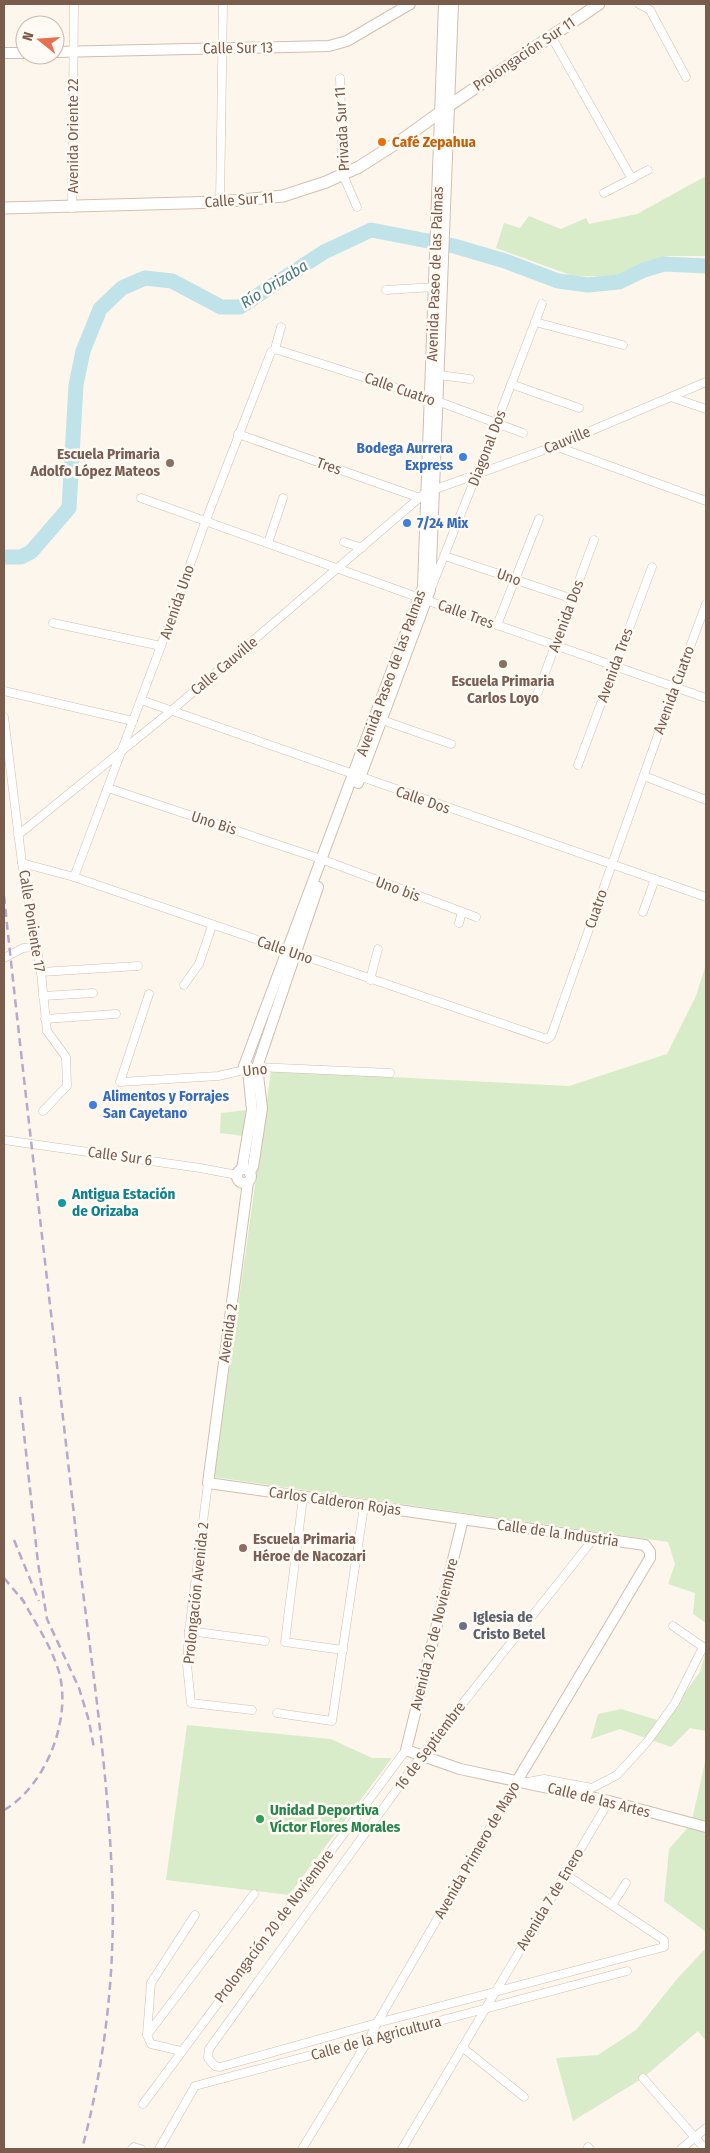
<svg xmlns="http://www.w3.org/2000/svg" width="710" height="2153" font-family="'Fira Sans Condensed',sans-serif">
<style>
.green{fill:#d8ecc9}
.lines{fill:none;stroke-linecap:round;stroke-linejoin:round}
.river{stroke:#bfe3e8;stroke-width:15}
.minor-casing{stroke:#d1beb0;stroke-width:9}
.tertiary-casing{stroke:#d1beb0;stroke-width:12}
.secondary-casing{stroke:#d6c0b0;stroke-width:13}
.minor{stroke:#fff;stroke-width:8}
.tertiary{stroke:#fff;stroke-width:10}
.secondary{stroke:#fff;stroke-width:11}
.rail{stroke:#b9a8c9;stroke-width:2.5;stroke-dasharray:8 5;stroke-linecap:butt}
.food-dot{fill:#e8710a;stroke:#fffaf3;stroke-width:2}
.shop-dot{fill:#3f7fe0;stroke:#fffaf3;stroke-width:2}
.education-dot{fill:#8d6e63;stroke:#fffaf3;stroke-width:2}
.culture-dot{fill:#0f9aa8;stroke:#fffaf3;stroke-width:2}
.worship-dot{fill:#6b7280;stroke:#fffaf3;stroke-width:2}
.leisure-dot{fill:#2e9e5b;stroke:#fffaf3;stroke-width:2}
.labels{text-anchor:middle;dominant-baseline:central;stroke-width:5;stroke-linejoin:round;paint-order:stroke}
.street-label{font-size:15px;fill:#7a5c4d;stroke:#fffaf3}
.food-label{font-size:15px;font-weight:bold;fill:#c56008;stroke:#fffaf3;text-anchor:start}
.shop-label{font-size:15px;font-weight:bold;fill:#366cbe;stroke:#fffaf3;text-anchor:start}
.education-label{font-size:15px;font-weight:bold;fill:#785e54;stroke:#fffaf3;text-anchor:end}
.culture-label{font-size:15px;font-weight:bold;fill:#0d838f;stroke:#fffaf3;text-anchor:start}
.worship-label{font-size:15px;font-weight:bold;fill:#5b616d;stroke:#fffaf3;text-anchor:start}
.leisure-label{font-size:15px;font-weight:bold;fill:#27864d;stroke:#fffaf3;text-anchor:start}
.water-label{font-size:16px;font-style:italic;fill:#437c86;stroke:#fffaf3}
</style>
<rect width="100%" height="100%" fill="#fdf6ec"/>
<g class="green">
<path d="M706 176V256H666L622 277 573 276 496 248 504 223 520 228 529 216 561 229 586 218 589 224 637 214Z"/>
<path d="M706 964V1623L693 1614 695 1593 668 1584 675 1564 668 1542 214 1477 271 1071 569 1086 667 1054 696 996Z"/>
<path d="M246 1110 243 1136 220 1133 221 1113Z"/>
<path d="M706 1650V1731L690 1728 671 1747 620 1729 591 1739 598 1714 621 1709 664 1722 700 1672Z"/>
<path d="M187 1725 331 1739 372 1758H392L289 1895 166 1880Z"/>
<path d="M706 1758V1932L664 1901 669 1849 691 1824Z"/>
<path d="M706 1948V2041L698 2031 643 2078 573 2121 556 2058 598 2055 636 2030 677 1979Z"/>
</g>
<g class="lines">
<path class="river" d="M4 557H21L31 552 69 508 76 385 83 351 100 309 122 288 145 278 172 281 221 307H240L324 252 371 230 454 246 505 261 558 281 588 285 619 282 644 270 664 264 706 266"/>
<defs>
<g id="minor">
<path d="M639 4 650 10 686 77"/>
<path d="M551 36 632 179"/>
<path d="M340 78 343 175 357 207"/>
<path d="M604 193 648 170"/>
<path d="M220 202 223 4"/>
<path d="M72 208 74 4"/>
<path d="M386 290 435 287"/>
<path d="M535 322 623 345"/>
<path d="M275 349 429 398 523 433"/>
<path d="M439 375 470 379"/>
<path d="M511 384 579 408"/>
<path d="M671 397 706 409"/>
<path d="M238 434 420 498"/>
<path d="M555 446 706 501"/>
<path d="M141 498 420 598 706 698"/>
<path d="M344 542 362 548"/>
<path d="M268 543 283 498"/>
<path d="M445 556 573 599"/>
<path d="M432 586 476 476 542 304"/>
<path d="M53 623 161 646"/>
<path d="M497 625 539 519"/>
<path d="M4 691 133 721"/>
<path d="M538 692 594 540"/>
<path d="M141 700 706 897"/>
<path d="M4 717 22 863 41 972 47 1031 66 1057 67 1086 43 1111"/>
<path d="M382 720 451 744"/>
<path d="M578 765 652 567"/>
<path d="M644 776 706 800"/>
<path d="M108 788 321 859 476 917"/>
<path d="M18 835 171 711 425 493 555 446 706 382"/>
<path d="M22 863 74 877 547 1039 551 1036 675 687 706 604"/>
<path d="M74 877 161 646 206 520 271 352 275 349 281 327"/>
<path d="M643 912 655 879"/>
<path d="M459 923 462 912"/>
<path d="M4 958 23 948 35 947"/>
<path d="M41 972 138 966"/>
<path d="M370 980 378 949"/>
<path d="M184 985 199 964 212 926"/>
<path d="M149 994 120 1082 218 1076 257 1067 390 1073"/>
<path d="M43 996 93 993"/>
<path d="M45 1019 116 1014"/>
<path d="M4 1140 200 1168 237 1175"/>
<path d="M208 1483 189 1631 187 1665 191 1703 252 1710"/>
<path d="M303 1497 285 1642 343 1650"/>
<path d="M189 1631 265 1641"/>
<path d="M277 1713 332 1721 364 1506"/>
<path d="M528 1782 544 1779 592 1788 617 1775 647 1742 675 1703 703 1647 673 1626"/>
<path d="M565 1874 664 1940V1947L377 2023 220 2067 215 2066 208 2058 209 2049 421 1756 594 1538"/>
<path d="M612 1905 626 1883"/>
<path d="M147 2035 254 1894"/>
<path d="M462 2047 524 2097"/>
<path d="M181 2051 151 2044 147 2035 151 1983 195 1915"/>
<path d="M643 2078 705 2149"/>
<path d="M143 2104 406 1750"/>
<path d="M588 2147 590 2149"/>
<path d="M132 2149 134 2147 141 2149"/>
<path d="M159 2149 195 2086 627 1971"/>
<path d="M302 2149 369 2039 377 2023 517 1781"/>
<path d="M402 2149 609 1801"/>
<path d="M681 2149 706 2128"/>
</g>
<g id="tertiary">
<path d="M55 52 329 46 347 41 410 4"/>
<path d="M4 53H25"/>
<path d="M358 783 430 590 453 4"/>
<circle cx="244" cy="1176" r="7"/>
<path d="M242 1169 252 1110 248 1069 244 1066 423 587 444 4"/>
<path d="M249 1172 253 1167 262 1108 257 1067 318 887"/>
<path d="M248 1182 208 1483 645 1545 650 1552V1558L517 1781"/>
<path d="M463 1519 406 1750 460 1769 609 1801 706 1827"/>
</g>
<path id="secondary" d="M4 208 220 202 283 196 326 182 359 167 403 139 450 105 599 4"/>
</defs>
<use href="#minor" class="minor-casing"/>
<use href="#tertiary" class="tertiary-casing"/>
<use href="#secondary" class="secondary-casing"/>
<use href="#minor" class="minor"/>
<use href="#tertiary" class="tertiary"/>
<use href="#secondary" class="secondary"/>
<g class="rail">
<path d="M4 896C27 1115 54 1333 78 1551 91 1660 108 1770 112 1879 116 1969 105 2063 82 2149"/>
<path d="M20 1397 38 1563 47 1619 79 1688 89 1721 94 1748"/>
<path d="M14 1540 39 1601"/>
<path d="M4 1578 25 1603"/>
<path d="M4 1810C46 1786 72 1719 59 1672 51 1645 34 1621 21 1597"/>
</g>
</g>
<circle class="food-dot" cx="382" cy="142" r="5"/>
<g class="shop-dot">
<circle cx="463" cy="457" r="5"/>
<circle cx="407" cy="523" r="5"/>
<circle cx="93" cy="1105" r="5"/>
</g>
<g class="education-dot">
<circle cx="170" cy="463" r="5"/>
<circle cx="503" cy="664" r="5"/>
<circle cx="243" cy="1548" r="5"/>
</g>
<circle class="culture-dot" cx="62" cy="1203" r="5"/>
<circle class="worship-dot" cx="463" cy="1626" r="5"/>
<circle class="leisure-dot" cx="260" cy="1819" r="5"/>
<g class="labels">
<g class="street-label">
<text transform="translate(238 48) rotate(-1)">Calle Sur 13</text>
<text transform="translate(524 54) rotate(-34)">Prolongación Sur 11</text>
<text transform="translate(342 129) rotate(-93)">Privada Sur 11</text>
<text transform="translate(73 136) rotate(-90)">Avenida Oriente 22</text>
<text transform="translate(239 200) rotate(-4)">Calle Sur 11</text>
<text transform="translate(435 274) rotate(-88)">Avenida Paseo de las Palmas</text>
<text transform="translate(400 389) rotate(19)">Calle Cuatro</text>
<text transform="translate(567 440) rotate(-22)">Cauville</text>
<text transform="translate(487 448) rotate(-69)">Diagonal Dos</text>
<text transform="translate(329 466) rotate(19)">Tres</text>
<text transform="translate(509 577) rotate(19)">Uno</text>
<text transform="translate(177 602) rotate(-71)">Avenida Uno</text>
<text transform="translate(466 614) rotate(20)">Calle Tres</text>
<text transform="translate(566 616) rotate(-70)">Avenida Dos</text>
<text transform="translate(615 665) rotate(-70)">Avenida Tres</text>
<text transform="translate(224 666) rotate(-40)">Calle Cauville</text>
<text transform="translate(391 673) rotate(-70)">Avenida Paseo de las Palmas</text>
<text transform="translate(674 690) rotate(-70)">Avenida Cuatro</text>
<text transform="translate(423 800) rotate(19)">Calle Dos</text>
<text transform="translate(214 823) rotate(18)">Uno Bis</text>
<text transform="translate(398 889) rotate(20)">Uno bis</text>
<text transform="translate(596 909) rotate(-71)">Cuatro</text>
<text transform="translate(32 921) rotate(81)">Calle Poniente 17</text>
<text transform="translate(285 950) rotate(19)">Calle Uno</text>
<text transform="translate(255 1070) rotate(-6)">Uno</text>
<text transform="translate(120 1156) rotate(8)">Calle Sur 6</text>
<text transform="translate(228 1333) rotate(-82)">Avenida 2</text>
<text transform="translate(335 1501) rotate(8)">Carlos Calderon Rojas</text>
<text transform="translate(558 1533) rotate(8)">Calle de la Industria</text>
<text transform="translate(196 1593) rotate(-84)">Prolongación Avenida 2</text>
<text transform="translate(434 1634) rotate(-76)">Avenida 20 de Noviembre</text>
<text transform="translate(430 1746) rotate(-53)">16 de Septiembre</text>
<text transform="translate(599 1800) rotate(14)">Calle de las Artes</text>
<text transform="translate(477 1850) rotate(-60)">Avenida Primero de Mayo</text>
<text transform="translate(550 1899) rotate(-59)">Avenida 7 de Enero</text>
<text transform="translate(274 1926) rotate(-53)">Prolongación 20 de Noviembre</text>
<text transform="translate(376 2038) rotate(-15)">Calle de la Agricultura</text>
</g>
<g class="food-label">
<text x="392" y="142">Café Zepahua</text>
</g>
<g class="shop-label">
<text x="453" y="448" text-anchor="end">Bodega Aurrera<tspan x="453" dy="17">Express</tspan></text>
<text x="417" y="523">7/24 Mix</text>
<text x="103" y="1096">Alimentos y Forrajes<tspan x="103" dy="17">San Cayetano</tspan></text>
</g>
<g class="education-label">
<text x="160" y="454">Escuela Primaria<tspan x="160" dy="17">Adolfo López Mateos</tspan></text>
<text x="503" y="681" text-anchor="middle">Escuela Primaria<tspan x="503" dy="17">Carlos Loyo</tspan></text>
<text x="253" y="1539" text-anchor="start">Escuela Primaria<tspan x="253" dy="17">Héroe de Nacozari</tspan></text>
</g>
<g class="culture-label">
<text x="72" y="1194">Antigua Estación<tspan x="72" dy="17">de Orizaba</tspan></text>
</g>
<g class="worship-label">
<text x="473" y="1617">Iglesia de<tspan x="473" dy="17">Cristo Betel</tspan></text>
</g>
<g class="leisure-label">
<text x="270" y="1810">Unidad Deportiva<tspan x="270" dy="17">Víctor Flores Morales</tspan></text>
</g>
<g class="water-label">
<text transform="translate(274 284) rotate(-32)">Río Orizaba</text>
</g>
</g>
<rect width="710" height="2153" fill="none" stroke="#7a5c4d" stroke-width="10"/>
<g transform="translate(40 40) rotate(287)"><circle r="24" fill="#fffaf3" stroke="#cabbb1"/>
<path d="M0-4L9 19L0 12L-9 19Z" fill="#e76f51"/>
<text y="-8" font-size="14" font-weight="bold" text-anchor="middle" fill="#7a5c4d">N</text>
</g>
</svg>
